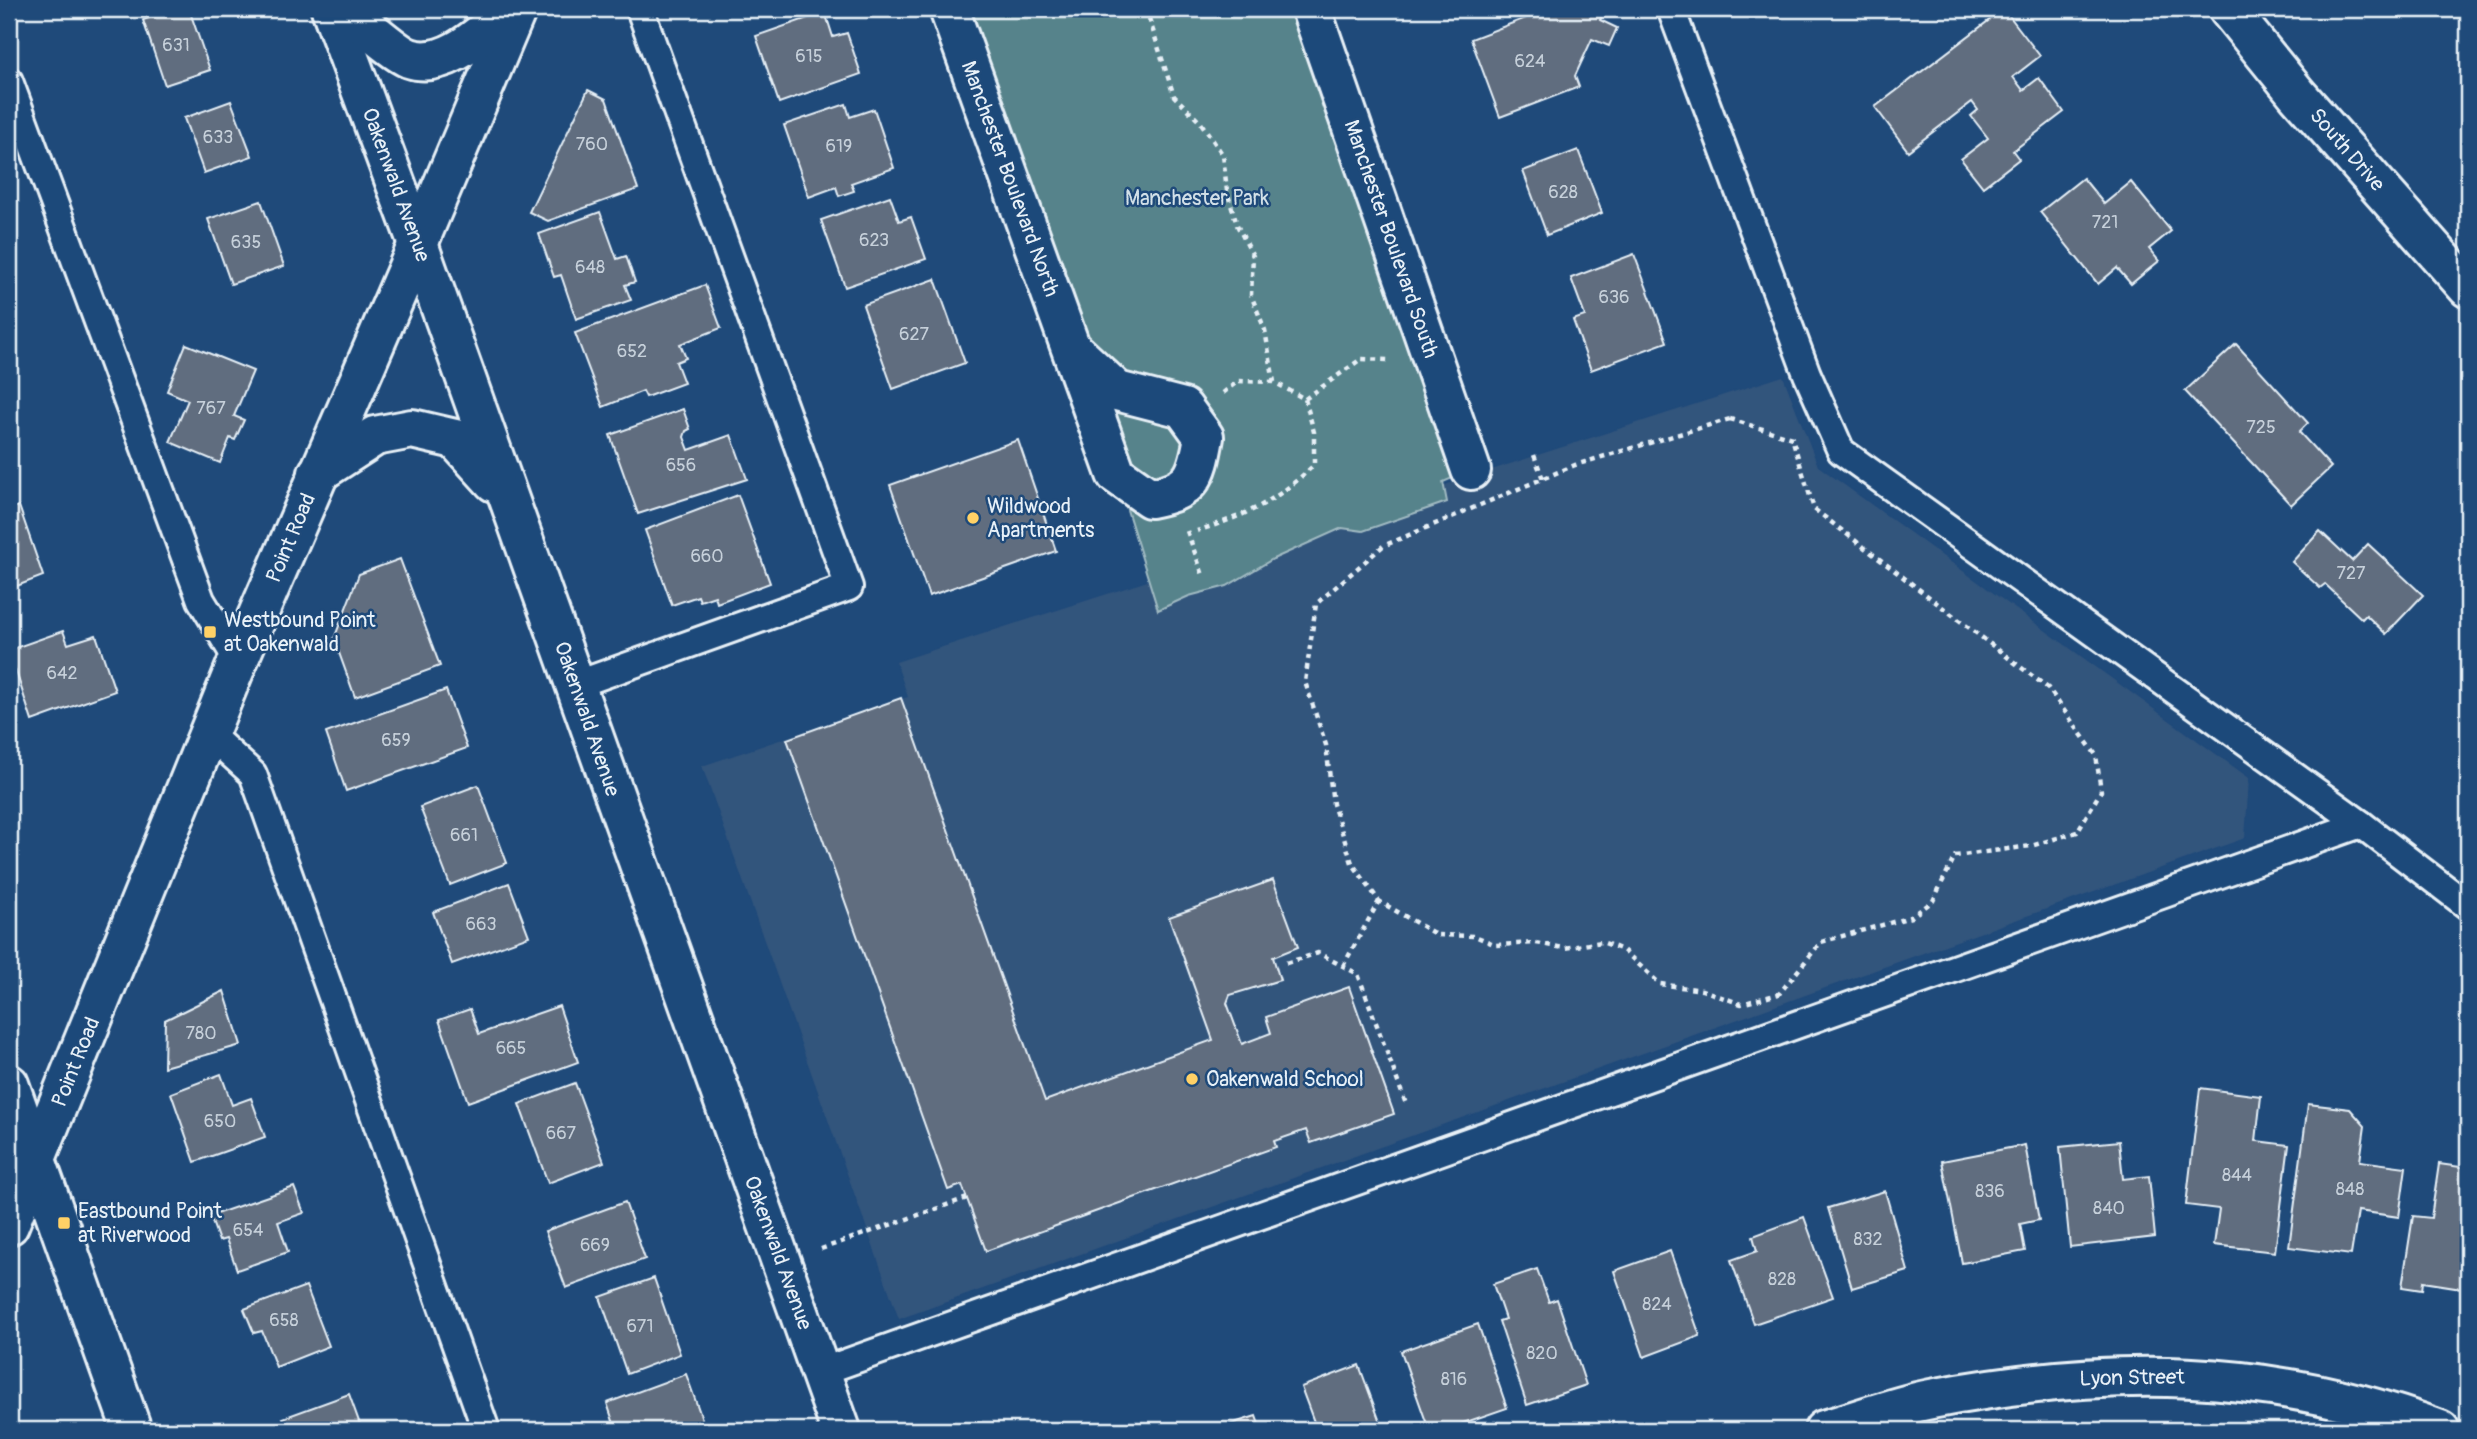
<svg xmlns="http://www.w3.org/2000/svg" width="2477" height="1439" font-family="Pangolin,sans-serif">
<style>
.built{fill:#32547c}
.green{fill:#57838b;stroke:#a0bac2;stroke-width:2}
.building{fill:#606d7f;stroke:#e8f1f8;stroke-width:2}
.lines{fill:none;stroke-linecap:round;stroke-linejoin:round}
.service-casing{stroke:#e8f1f8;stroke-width:32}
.minor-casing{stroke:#e8f1f8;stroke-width:44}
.tertiary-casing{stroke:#e8f1f8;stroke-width:44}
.path{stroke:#e8f1f8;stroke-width:4.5;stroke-dasharray:5 5;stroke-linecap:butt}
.service{stroke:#1f4a7a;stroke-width:26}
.minor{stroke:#1f4a7a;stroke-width:38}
.tertiary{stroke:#1f4a7a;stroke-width:38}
.poi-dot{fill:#ffd166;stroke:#1f4a7a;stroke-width:2.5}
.labels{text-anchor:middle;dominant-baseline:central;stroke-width:5;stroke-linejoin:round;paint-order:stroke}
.number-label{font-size:18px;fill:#c6d0da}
.street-label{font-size:21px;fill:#e8f1f8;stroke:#1f4a7a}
.park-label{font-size:21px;fill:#d2e0e8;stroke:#1f4a7a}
.poi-label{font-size:21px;fill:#e8f1f8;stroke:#1f4a7a;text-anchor:start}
</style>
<rect width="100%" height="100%" fill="#1f4a7a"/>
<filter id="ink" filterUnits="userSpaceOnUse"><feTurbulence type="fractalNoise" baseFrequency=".0143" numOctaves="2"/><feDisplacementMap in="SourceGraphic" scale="14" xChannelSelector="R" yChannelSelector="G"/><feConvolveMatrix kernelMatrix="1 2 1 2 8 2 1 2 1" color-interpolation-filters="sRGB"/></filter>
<g filter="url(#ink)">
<path class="built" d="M1783 376 1818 466 2249 778 2245 838 899 1319 702 766 908 697 896 662Z"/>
<path class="green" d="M949 9H1311L1471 470 1443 482 1447 502 1363 531 1342 528 1273 559 1227 586 1189 596 1158 610 1116 474Z"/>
<g class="building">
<path d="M175 9H189L210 70 165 85 143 20Z"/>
<path d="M1529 9H1605L1600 20 1617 28 1609 46 1592 39 1575 76 1579 87 1500 117 1471 39 1526 18Z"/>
<path d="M2004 9 2040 56 2013 77 2023 90 2039 78 2064 112 2013 151 2019 159 1983 187 1961 159 1988 138 1971 116 1978 110 1972 102 1908 151 1875 107Z"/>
<path d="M825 12 833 37 847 33 861 74 779 103 756 36Z"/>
<path d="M588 90 606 99 638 189 548 221 529 212Z"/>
<path d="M231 101 252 156 204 173 184 118Z"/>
<path d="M846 104 850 117 874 109 894 168 851 183 854 191 839 196 836 187 809 197 784 125Z"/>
<path d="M1578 150 1602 213 1547 235 1523 171Z"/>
<path d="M2083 178 2104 204 2131 182 2171 231 2149 249 2159 261 2131 284 2117 268 2098 284 2040 212Z"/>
<path d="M890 196 899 221 911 217 926 259 845 287 821 220Z"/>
<path d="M261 201 284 266 231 284 208 219Z"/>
<path d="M600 212 617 259 626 256 635 282 625 285 631 300 576 319 561 275 554 277 539 234Z"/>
<path d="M1634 254 1667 342 1591 370 1573 320 1585 316 1571 278Z"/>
<path d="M935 279 965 363 893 389 863 305Z"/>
<path d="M705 285 721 328 680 344 686 358 676 362 684 383 646 397 643 391 603 407 575 333Z"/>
<path d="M186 344 253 371 234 416 244 420 235 440 230 438 220 463 170 442 188 400 167 391Z"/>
<path d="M2236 344 2308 423 2299 432 2331 467 2291 505 2185 391Z"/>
<path d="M683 409 690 429 686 431 684 437 689 450 731 435 747 479 638 514 610 435Z"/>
<path d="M1018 440 1056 551 929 596 890 485Z"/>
<path d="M738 495 770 583 717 603 715 596 700 601 698 596 672 605 645 530Z"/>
<path d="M19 506 43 576 9 589V509Z"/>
<path d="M2320 531 2352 561 2368 544 2423 595 2386 634 2366 615 2362 619 2325 584 2320 588 2292 562Z"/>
<path d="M400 559 440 666 355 697 334 639 359 574Z"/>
<path d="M63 631 68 644 96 635 115 691 32 721 9 650Z"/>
<path d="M446 690 467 748 346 791 326 733Z"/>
<path d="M901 698 1045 1101 1213 1040 1169 917 1273 880 1298 947 1273 957 1280 980 1230 995 1227 1003 1242 1044 1271 1033 1266 1017 1349 987 1394 1114 1311 1143 1306 1130 1274 1141 1276 1147 986 1251 962 1185 948 1190 787 739Z"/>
<path d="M478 785 507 863 450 885 420 807Z"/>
<path d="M509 883 529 936 452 964 433 912Z"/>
<path d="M224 991 241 1045 164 1067 165 1020Z"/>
<path d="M559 1006 578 1062 468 1102 439 1020 470 1009 479 1034Z"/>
<path d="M221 1074 232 1105 251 1098 265 1137 195 1162 171 1093Z"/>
<path d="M575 1083 604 1162 548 1183 519 1104Z"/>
<path d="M2200 1088 2261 1096 2256 1141 2289 1145 2275 1252 2214 1245 2219 1209 2186 1205Z"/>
<path d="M2308 1104 2350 1109 2365 1126 2360 1161 2406 1167 2399 1217 2358 1211 2351 1255 2289 1247Z"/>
<path d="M2119 1141 2123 1179 2149 1176 2155 1237 2070 1247 2060 1147Z"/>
<path d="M2025 1145 2039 1220 2020 1224 2025 1251 1962 1263 1942 1161Z"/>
<path d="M2439 1164 2468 1168V1289L2423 1282 2422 1290 2402 1287 2413 1216 2431 1218Z"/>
<path d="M294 1187 304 1213 278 1222 288 1252 237 1270 226 1239 219 1241 210 1216Z"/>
<path d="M1885 1191 1908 1271 1852 1288 1828 1208Z"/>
<path d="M625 1202 645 1259 566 1288 545 1231Z"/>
<path d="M1804 1217 1833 1297 1754 1324 1731 1260 1757 1251 1753 1236Z"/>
<path d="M1670 1251 1700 1336 1644 1357 1614 1271Z"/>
<path d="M1537 1269 1549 1302 1557 1299 1586 1385 1527 1405 1499 1321 1505 1319 1493 1284Z"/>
<path d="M654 1278 680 1354 627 1374 600 1297Z"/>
<path d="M306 1286 329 1346 276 1367 262 1331 254 1333 244 1309Z"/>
<path d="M1478 1324 1507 1408 1443 1430H1429L1401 1351Z"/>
<path d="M1359 1365 1383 1430H1317L1301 1387Z"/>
<path d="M686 1374 706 1430H616L607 1403Z"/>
<path d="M349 1394 362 1430H288L283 1418Z"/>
<path d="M1256 1416 1261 1430H1226L1225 1426Z"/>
<path d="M1295 1423 1298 1430H1275Z"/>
</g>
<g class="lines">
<defs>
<g id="service">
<path d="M1671 9 1807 374 1841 451 2361 824"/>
<path d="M9 81 201 600 238 661"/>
<path d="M575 685 849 587 640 9"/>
<path d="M209 734 253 774 486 1430"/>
<path d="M820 1372 2361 824 2468 906"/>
</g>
<g id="minor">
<path d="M331 9 418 244"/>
<path d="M949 9 1116 474 1150 498C1193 490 1197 477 1204 437L1183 408 1117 391 1071 348"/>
<path d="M1311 9 1471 470"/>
<path d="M2228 9 2297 94 2468 288"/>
<path d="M418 244 517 9"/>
<path d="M9 1084 132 1430"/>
<path d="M1824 1430C1859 1420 1895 1406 1931 1399 2108 1365 2270 1366 2440 1430"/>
</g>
<g id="tertiary">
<path d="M344 9C358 19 395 53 409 58 447 71 485 30 511 9"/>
<path d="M418 244 841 1430"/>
<path d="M318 473 375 436 412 429 455 439 494 482"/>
<path d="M9 1225 238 661 418 244"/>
</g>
</defs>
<use href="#service" class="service-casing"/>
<use href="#minor" class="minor-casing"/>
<use href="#tertiary" class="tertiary-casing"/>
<g class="path">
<path d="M1146 9 1174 96 1201 123 1223 155 1227 191 1237 225 1253 256 1251 295 1265 330 1274 382 1305 399 1314 432V465C1274 503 1249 514 1197 531"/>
<path d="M1223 393 1238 381 1274 382"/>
<path d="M1305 399 1361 359 1389 360"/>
<path d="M1730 419 1792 438 1814 509 2048 688 2096 755 2101 791 2077 832 2031 846 1955 856 1933 901 1911 917 1821 942 1779 994 1741 1004 1702 990 1660 984 1623 950 1602 942 1564 948 1536 943 1496 945 1475 936 1437 935 1379 901 1352 863 1333 804 1326 745 1305 682 1316 604 1383 546 1575 465Z"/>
<path d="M1534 455 1543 479"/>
<path d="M1187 531 1204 578"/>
<path d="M1286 963 1318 953 1358 974 1406 1104"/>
<path d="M1343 966 1379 901"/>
<path d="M821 1249 967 1198"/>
</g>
<use href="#service" class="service"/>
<use href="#minor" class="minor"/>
<use href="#tertiary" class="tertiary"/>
</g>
</g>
<g class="poi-dot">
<circle cx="973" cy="518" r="7"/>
<rect x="203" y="625" width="14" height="14" rx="3.5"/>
<circle cx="1192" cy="1079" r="7"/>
<rect x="57" y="1216" width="14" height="14" rx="3.5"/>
</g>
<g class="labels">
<g class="number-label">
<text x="176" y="45">631</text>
<text x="809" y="56">615</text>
<text x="1530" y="61">624</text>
<text x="218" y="137">633</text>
<text x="592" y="144">760</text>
<text x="839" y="146">619</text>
<text x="1563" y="192">628</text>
<text x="2105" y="222">721</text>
<text x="874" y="240">623</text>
<text x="246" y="242">635</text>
<text x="590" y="267">648</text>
<text x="1614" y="297">636</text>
<text x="914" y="334">627</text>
<text x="632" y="351">652</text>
<text x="211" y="408">767</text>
<text x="2261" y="427">725</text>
<text x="681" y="465">656</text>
<text x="707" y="556">660</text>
<text x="2351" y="573">727</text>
<text x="62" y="673">642</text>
<text x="396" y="740">659</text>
<text x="464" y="835">661</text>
<text x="481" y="924">663</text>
<text x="201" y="1033">780</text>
<text x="511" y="1048">665</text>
<text x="220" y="1121">650</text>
<text x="561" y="1133">667</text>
<text x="2237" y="1175">844</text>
<text x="2350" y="1189">848</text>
<text x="1990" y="1191">836</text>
<text x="2109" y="1208">840</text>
<text x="248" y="1230">654</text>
<text x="1868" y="1239">832</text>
<text x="595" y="1245">669</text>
<text x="1782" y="1279">828</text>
<text x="1657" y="1304">824</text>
<text x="284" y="1320">658</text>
<text x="640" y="1326">671</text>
<text x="1542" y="1353">820</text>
<text x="1454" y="1379">816</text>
</g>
<g class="street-label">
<text transform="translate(2347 150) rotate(49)">South Drive</text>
<text transform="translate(1010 179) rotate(70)">Manchester Boulevard North</text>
<text transform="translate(396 185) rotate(70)">Oakenwald Avenue</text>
<text transform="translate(1391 239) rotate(71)">Manchester Boulevard South</text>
<text transform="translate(291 538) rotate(-67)">Point Road</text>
<text transform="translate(587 719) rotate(71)">Oakenwald Avenue</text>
<text transform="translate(76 1062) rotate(-68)">Point Road</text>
<text transform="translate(778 1253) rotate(70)">Oakenwald Avenue</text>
<text transform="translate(2132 1378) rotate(-1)">Lyon Street</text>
</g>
<g class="park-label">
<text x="1197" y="198">Manchester Park</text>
</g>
<g class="poi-label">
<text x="987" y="506">Wildwood<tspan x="987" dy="24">Apartments</tspan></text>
<text x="224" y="620">Westbound Point<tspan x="224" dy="24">at Oakenwald</tspan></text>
<text x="1206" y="1079">Oakenwald School</text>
<text x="78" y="1211">Eastbound Point<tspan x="78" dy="24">at Riverwood</tspan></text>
</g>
</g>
<rect width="2477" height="1439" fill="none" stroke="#1f4a7a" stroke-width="35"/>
<rect x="18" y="18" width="2442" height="1404" fill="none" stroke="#e8f1f8" stroke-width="2.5" filter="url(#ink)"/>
</svg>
